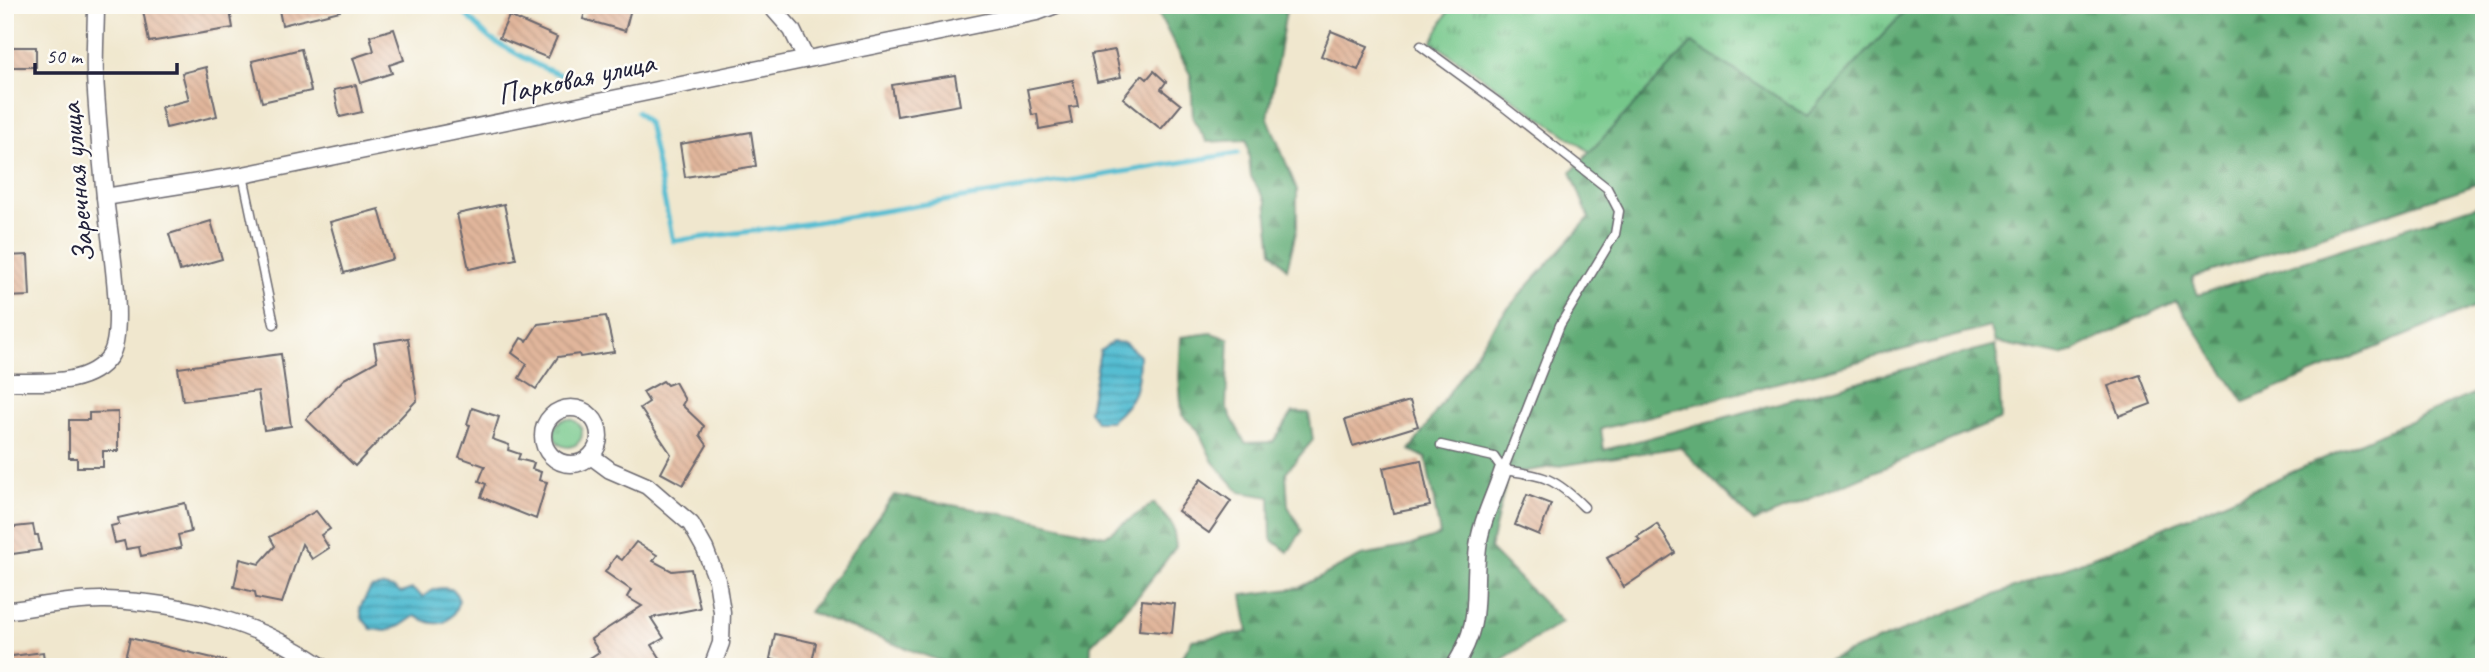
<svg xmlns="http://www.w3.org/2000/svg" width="2489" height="672" font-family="Caveat,sans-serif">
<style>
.grass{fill:url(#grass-tufts);stroke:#4c7462;stroke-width:2}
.forest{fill:url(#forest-firs);stroke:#416758;stroke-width:2}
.water{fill:url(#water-rules);stroke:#3c7086;stroke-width:2}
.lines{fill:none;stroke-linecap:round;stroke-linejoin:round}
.stream{stroke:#55bdd2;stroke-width:5}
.building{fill:url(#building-back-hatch)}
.service-casing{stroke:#6a676e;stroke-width:11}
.minor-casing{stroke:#6a676e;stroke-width:19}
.service{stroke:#fff;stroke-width:8}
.minor{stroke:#fff;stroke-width:16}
.labels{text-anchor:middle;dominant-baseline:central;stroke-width:5;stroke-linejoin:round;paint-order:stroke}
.street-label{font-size:30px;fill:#22223b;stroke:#fdfcf7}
</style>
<defs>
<pattern id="grass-tufts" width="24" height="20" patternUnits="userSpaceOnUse" patternTransform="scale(1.75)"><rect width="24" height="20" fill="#75c78a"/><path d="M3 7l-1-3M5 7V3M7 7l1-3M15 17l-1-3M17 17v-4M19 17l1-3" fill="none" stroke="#60a172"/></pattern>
<pattern id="forest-firs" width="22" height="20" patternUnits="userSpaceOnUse" patternTransform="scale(1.75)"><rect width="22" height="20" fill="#60ac76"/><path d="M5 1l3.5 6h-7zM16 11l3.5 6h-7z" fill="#4f8c62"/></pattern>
<pattern id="water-rules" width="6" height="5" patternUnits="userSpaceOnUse" patternTransform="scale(1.75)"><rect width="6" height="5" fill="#55bdd2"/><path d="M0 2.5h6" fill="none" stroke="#4699ac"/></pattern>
<pattern id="building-back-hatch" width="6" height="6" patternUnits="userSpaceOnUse" patternTransform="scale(1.75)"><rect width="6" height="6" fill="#e1b69b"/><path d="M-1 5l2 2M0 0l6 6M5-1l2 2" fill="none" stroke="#c19c86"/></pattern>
</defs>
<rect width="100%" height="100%" fill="#fdfcf7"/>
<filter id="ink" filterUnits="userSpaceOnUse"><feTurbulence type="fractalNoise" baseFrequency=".0143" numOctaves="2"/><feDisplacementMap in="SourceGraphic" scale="14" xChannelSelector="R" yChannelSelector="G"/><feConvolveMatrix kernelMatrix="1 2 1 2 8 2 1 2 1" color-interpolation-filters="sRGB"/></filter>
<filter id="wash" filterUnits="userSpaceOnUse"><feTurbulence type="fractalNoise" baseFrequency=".00686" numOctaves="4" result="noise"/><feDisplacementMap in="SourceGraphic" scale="28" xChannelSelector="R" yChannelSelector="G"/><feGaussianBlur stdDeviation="1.57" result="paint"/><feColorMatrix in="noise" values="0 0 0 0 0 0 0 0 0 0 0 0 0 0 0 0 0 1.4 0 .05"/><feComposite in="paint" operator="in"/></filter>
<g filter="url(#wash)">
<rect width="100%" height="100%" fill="#f0e7ce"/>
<g class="grass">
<path d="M1451 5H1911L1807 116 1692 43 1590 152 1432 42Z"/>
<circle cx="568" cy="433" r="14"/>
</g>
<g class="forest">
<path d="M1154 5H1287L1268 118 1297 190V228L1287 269 1272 251 1266 201 1251 177 1247 140 1207 142 1193 119 1191 76Z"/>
<path d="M1911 5H2484V182L2192 278 2198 295 2484 203V303L2244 402 2176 301 2062 356 1995 342 1990 327 1601 429 1604 450 1995 345 1999 370 2001 419 1754 522 1680 447 1508 474 1490 549 1562 622 1490 667H1177L1192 640 1248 632 1242 595 1299 588 1361 556 1400 549 1440 535 1426 458 1410 450 1501 316 1589 218 1571 172 1692 43 1807 116Z"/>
<path d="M1211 333 1229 339 1226 407 1245 443 1273 442 1293 412 1309 413 1313 440 1286 472 1288 506 1302 531 1288 552 1271 539 1270 497 1240 492 1213 462 1198 430 1182 415 1179 377 1181 337Z"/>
<path d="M2484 389V667H1810L2121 546Z"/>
<path d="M894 495 1020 517 1105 536 1154 503 1173 526 1176 547 1139 595 1091 645 1090 667H956L809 612Z"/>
</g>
<g class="water">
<path d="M1112 342 1125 343 1139 355C1138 388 1137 399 1111 421H1096L1089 411 1100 351Z"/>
<path d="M383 586 393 588 401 593 412 589 423 597C434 588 440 586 454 590L459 600C451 627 437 628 415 616L400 626 386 631 371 629 362 618 360 607 371 588Z"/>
</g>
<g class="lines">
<g class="stream">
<path d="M456 5 490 39 539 66 578 82"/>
<path d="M637 112 648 123 673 241 792 226 1238 153"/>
</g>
</g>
<g id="blocks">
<g class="building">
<path d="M142 5H229L233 28 149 42Z"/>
<path d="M278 5H340V11L282 25Z"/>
<path d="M587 5H632L625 31 583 19Z"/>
<path d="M509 16 557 37 548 58 499 38Z"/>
<path d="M394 29 404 60 389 65 392 73 361 83 353 58 374 51 370 36Z"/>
<path d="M1331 31 1368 46 1358 70 1321 56Z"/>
<rect x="8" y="47" width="28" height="20"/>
<path d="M301 49 311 91 262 102 252 61Z"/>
<path d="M1115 50 1121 77 1097 82 1091 54Z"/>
<path d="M206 67 217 116 166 128 161 107 189 100 182 73Z"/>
<path d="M1154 71 1166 82 1161 89 1181 105 1161 129 1123 98 1142 75 1147 79Z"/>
<path d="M955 75 960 105 897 116 892 85Z"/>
<path d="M1073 80 1078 106 1069 107 1072 123 1039 129 1037 114 1032 115 1027 89Z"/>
<path d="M356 85 362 112 340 117 334 90Z"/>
<path d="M751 132 756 166 685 177 680 144Z"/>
<path d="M504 204 516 259 469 269 457 214Z"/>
<path d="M379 209 393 259 344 273 330 222Z"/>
<path d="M211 221 222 259 180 271 169 234Z"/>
<path d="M28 255 30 296 5 297V256Z"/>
<path d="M606 316 614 352 580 357 579 354 558 357 536 389 519 378 527 364 512 353 521 338 527 341 538 324Z"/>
<path d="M408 338 417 400 355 466 306 419 344 379 377 361 374 343Z"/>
<path d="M281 354 291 426 264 430 258 391 183 401 178 368Z"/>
<path d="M2140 375 2151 404 2119 416 2108 386Z"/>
<path d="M663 381 667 385 675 382 685 400 682 405 704 426 700 435 707 445 683 485 661 473 671 454 640 408 649 402 643 392Z"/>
<path d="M1410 401 1418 426 1353 446 1345 420Z"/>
<path d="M472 408 499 417 492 439 509 445 508 450 520 454 518 459 534 463 532 469 541 472 539 480 547 482 536 519 481 497 486 484 479 481 485 466 459 457 470 425 467 424Z"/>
<path d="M118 412V451H103V467H77V458H69V420H89V413Z"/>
<path d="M1421 460 1430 506 1393 513 1383 468Z"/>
<path d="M1201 479 1231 501 1209 533 1178 511Z"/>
<path d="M1527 495 1551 504 1539 535 1515 525Z"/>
<path d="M185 503 191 532 178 535 181 548 141 556 139 547 126 549 124 541 115 543 111 526 119 524 118 518Z"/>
<path d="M316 511 330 529 321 535 329 548 312 559 302 544 282 603 256 598 255 592 234 587 240 559 259 564 275 546 270 537Z"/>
<path d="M1657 524 1675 553 1624 587 1607 558 1640 540 1637 537Z"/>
<path d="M33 525 35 535H38L41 550 5 555V528Z"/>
<path d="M636 542 657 555 653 561 672 571 691 569 700 608 651 618 664 638 652 645 666 667H576L599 652 591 639 642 606 627 597 631 590 605 572 616 556 622 560Z"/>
<path d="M1142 600 1175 604 1172 633 1139 630Z"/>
<path d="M775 634 816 643 811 667H777L778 661 770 659Z"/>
<path d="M130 638 225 661 224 667H123Z"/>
<path d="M43 652 45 667H5V657Z"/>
</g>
</g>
</g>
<g filter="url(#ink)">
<use href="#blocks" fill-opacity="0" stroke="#6a676e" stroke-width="2"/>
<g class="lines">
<defs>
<g id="service">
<path d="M1421 46 1503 106 1607 188 1619 211 1615 234 1560 325 1503 470"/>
<path d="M243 175 274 324"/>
<path d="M1441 445 1494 457 1503 470C1544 475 1555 478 1584 507"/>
</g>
<g id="minor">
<path d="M770 5 792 30 806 59"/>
<path d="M105 197 243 175 1037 12 1056 5"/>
<path d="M5 382C38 381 88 388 110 356 127 330 108 230 105 197 101 156 97 115 95 75 94 52 96 28 96 5"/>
<circle cx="571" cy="436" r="28"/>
<path d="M591 456 610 470 647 486 691 524 705 549 717 580 722 612 721 643 712 667"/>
<path d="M5 611C38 607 73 599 106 600 183 602 259 623 323 667"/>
<path d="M1454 667C1484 620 1472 597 1478 547 1481 521 1495 495 1503 470"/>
</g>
</defs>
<use href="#service" class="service-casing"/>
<use href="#minor" class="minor-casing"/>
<use href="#service" class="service"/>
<use href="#minor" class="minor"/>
</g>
</g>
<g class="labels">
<g class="street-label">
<text transform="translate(576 78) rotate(-12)">Парковая улица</text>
<text transform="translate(77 183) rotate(-95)">Заречная улица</text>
</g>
</g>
<rect width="2489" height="672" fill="none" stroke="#fdfcf7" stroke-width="28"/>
<path d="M35 63v10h142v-10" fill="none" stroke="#22223b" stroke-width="3.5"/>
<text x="46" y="63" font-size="21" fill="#22223b" stroke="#fdfcf7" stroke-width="5" paint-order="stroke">50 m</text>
</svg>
